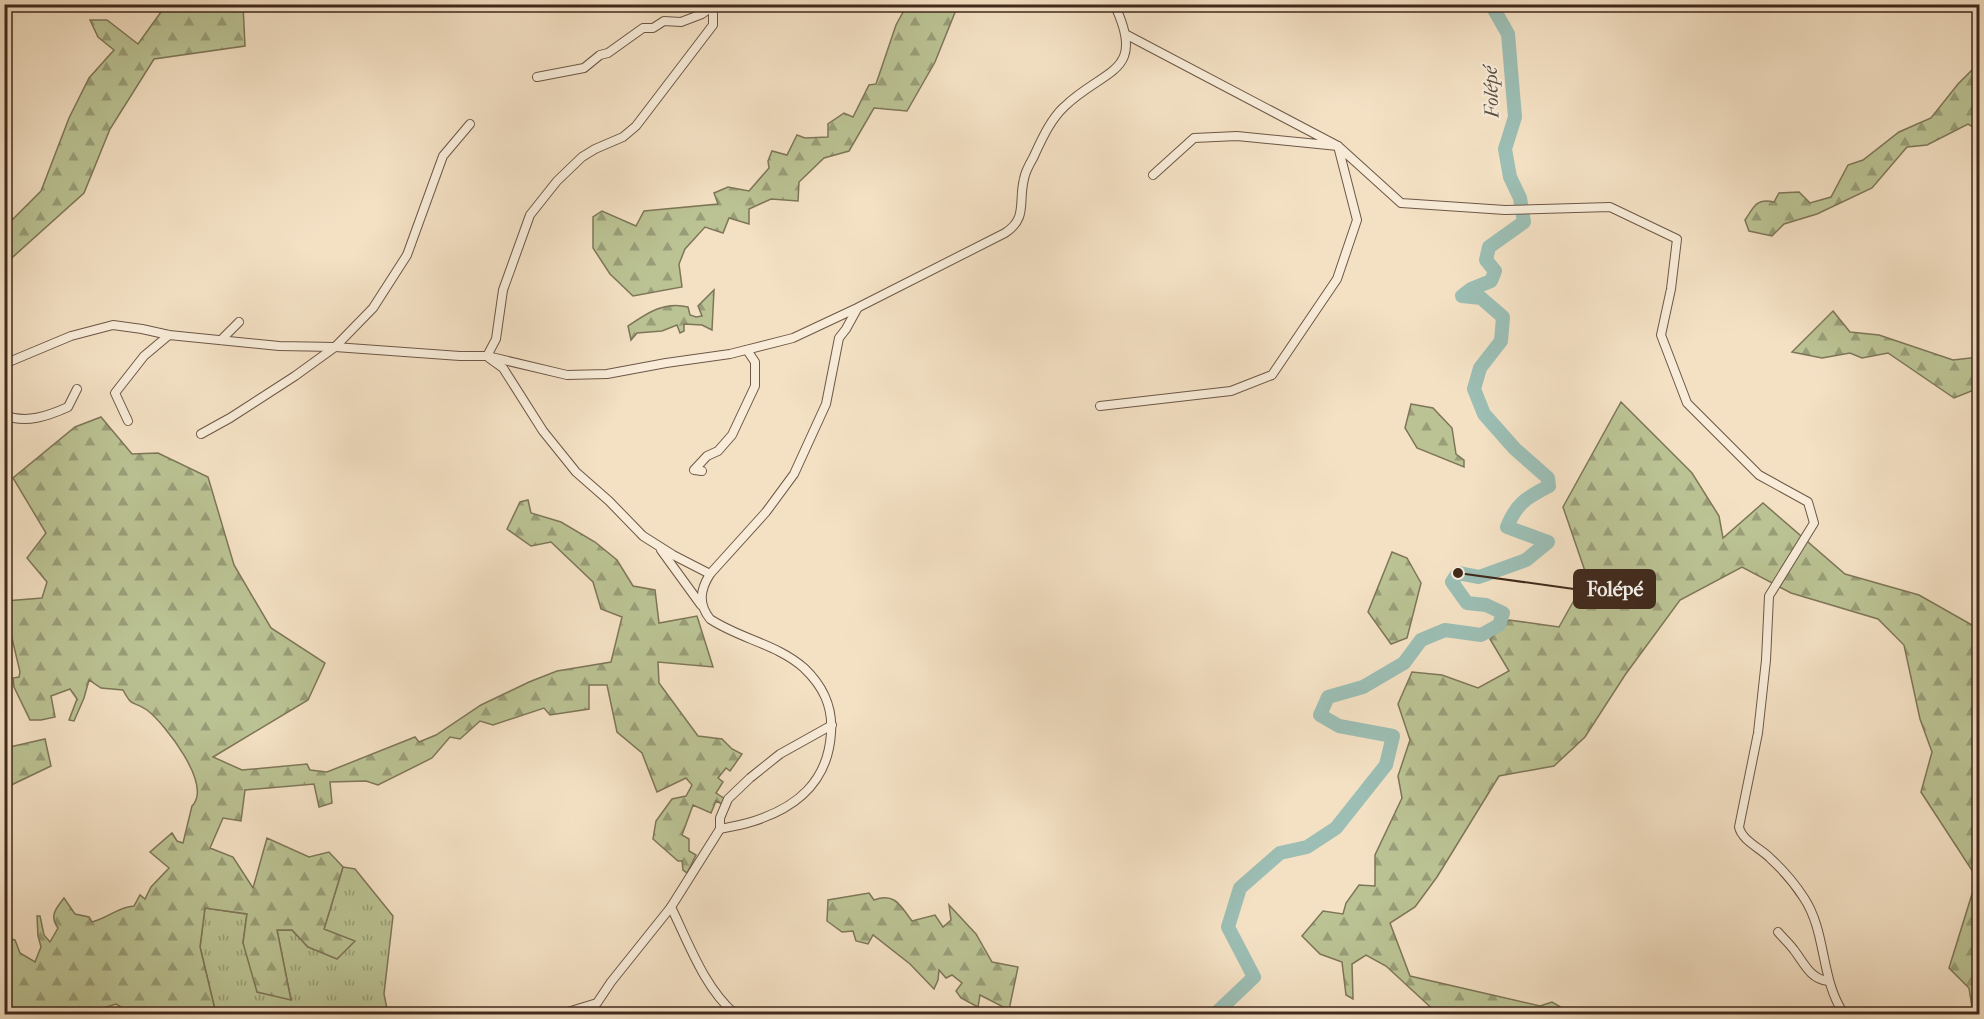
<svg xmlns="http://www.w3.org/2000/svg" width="1984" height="1019" font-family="'IM FELL French Canon',serif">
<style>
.grass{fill:url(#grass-tufts);stroke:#7e7658;stroke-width:1.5}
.forest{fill:url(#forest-firs);stroke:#7e7658;stroke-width:1.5}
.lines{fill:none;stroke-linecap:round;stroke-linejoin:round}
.river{stroke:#9cbeb4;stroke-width:14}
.minor-casing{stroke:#6d5746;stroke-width:10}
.minor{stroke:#f8ecd9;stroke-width:8}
.labels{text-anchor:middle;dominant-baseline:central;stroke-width:4.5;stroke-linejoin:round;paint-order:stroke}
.water-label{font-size:20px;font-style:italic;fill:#574e42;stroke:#f8ecd9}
.leader{fill:none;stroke:#40291c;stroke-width:2}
.callout-dot{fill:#40291c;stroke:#f8ecd9;stroke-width:2}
.callout{fill:#40291c;stroke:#40291c;stroke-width:2}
.callout-label{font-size:20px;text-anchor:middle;font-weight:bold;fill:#fff}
</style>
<defs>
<pattern id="grass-tufts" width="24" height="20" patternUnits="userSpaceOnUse" patternTransform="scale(1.5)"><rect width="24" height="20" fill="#bbc394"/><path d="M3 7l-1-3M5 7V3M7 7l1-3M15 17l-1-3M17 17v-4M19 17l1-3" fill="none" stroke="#999e78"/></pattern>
<pattern id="forest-firs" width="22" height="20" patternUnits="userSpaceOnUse" patternTransform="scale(1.5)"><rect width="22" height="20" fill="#bbc394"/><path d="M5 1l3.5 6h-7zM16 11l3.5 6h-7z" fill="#999e78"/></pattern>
</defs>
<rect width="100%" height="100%" fill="#f4e1c4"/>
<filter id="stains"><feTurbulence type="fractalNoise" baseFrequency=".00333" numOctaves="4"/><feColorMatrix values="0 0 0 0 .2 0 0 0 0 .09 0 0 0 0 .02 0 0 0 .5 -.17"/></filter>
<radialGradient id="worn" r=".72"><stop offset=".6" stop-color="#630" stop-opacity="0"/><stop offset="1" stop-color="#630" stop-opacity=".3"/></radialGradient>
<path class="grass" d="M343 867 355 869 393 916 384 994 388 1014H216L200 947 205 908 247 914 243 943 291 1000 277 930H292L308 947 324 929Z"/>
<g class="forest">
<path d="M166 5H243L245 46 154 59 110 129 84 193 5 264V227L41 191 69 118 89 78 114 50 98 37 90 20H107L138 44Z"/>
<path d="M907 5H958L935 62 907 111 874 108 849 151 824 158 799 182 798 201 771 199 749 209V224L729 218 723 233 705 227 685 249 679 264 682 287 633 296 610 274 593 248V217L602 211 636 226 644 211 718 204 714 193 728 187 749 191 769 168 768 161 772 151 787 155 797 135 805 138 828 137V124L844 113 853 117 869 85 876 84 896 25Z"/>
<path d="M1979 63 1980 129 1978 130 1968 124 1927 145 1907 147 1872 188 1817 214 1784 224 1772 236 1749 231 1745 220C1754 207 1756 198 1774 202L1779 193 1799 192 1810 203 1831 197 1848 165 1863 160 1899 132 1931 118 1958 84Z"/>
<path d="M714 290 712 330 702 325 684 324V331L680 333 677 325 662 331 637 333 631 340 628 326C647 313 664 301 688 307L690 315 696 317 702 316 698 306Z"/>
<path d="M1833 311 1850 332 1879 335 1953 360 1979 357V388L1954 398 1888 353 1862 358 1850 353 1822 358 1792 352Z"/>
<path d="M1621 402 1692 473 1719 516 1723 538 1763 503 1845 574 1919 595 1979 629V1014H1973L1969 988 1949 968 1977 878 1921 792 1932 752 1920 719 1904 645 1878 619 1791 593 1742 567 1680 600 1625 675 1585 737 1554 766 1499 776 1437 877 1415 907 1390 923 1410 976 1540 1006 1552 1002 1573 1014H1438L1386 966 1366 955 1352 964 1353 999 1346 995 1342 962 1320 954 1302 936 1323 911 1343 914 1346 903 1359 885 1375 886V855L1402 798 1398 776 1410 740 1398 704 1412 672 1442 675 1478 688 1509 671 1490 639 1509 620 1559 627 1587 577 1563 507Z"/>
<path d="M1411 404 1433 408 1452 428 1456 454 1464 460V467L1417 448 1405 428Z"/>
<path d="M101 417 132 454 158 453 208 477 234 565 271 628 325 663 308 700 213 757 242 770 307 764 310 770 327 772 415 737 419 742 436 735 481 705 529 682 557 671 611 662 622 617 601 609 593 582 551 542 531 546 507 529 520 502 528 500 531 513 561 522 595 542 617 560 633 586 655 590 659 623 697 616 713 667 658 662 659 683 698 736 722 739 732 749 742 754 730 771 726 768 718 778 723 782 716 793 725 799 722 804 716 801 711 813 693 805 682 835 689 839V851L696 855 687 873 683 870 682 861H678L653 839 656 821 672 799 686 796 692 785 686 778 657 792 642 753 617 732 607 685H589V709L550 715 544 708 493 725 480 721 460 739 450 737 432 758 378 785 366 781 330 782 332 803 319 807 314 784 245 790 241 821 223 818 210 848 233 857 253 888 267 838 309 857 329 852 343 867 324 929 355 941 337 959 308 947 292 930H277L291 1000 257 992 243 943 247 914 205 908 200 947 216 1014H152L128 1011 116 1004 103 1008 105 1014H5V946L11 939 15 940 20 953 35 962 41 947 38 936 37 916H40L44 935 50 942 58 928C49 916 56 908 64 898L75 914 89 917 92 922C108 918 118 907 134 906L140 895 145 899 151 887 169 868 150 852 172 833 177 841 183 843 192 806C213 785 165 724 147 710 133 700 133 709 123 690L101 688 89 680 84 698 74 721 69 720 77 699 70 689 51 696 55 717 41 720H30L14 687 13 678 19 677 20 672 11 634 5 622 4 603 5 601 42 598 47 582 27 558 46 533 13 478 75 427Z"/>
<path d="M1392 552 1407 558 1421 583 1407 638 1391 644 1368 612Z"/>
<path d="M45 739 51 766 5 788V748Z"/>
<path d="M869 893 874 900C896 892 901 907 912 921L935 915 943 927 951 920 949 905 976 934 992 962 1018 967 1009 1010 980 995 978 1007 961 998 956 991 962 983 952 975 946 978 939 970 938 980 934 989 910 964 873 935 868 944 856 941 853 931 842 932 827 921 828 900Z"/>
</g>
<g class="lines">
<path class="river" d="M1215 1014 1254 977 1228 927 1240 888 1280 853 1307 847 1336 828 1386 765 1393 736 1339 726 1320 715 1328 697 1363 687 1404 663 1421 640 1445 630 1481 635 1499 625 1503 613 1486 605 1467 603 1452 582 1458 573 1479 577 1526 560 1548 542 1507 527C1516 504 1527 497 1549 486L1548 478 1515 449 1484 414 1474 389 1480 368 1501 341 1503 317 1481 298 1462 296 1471 289 1491 281 1495 271 1486 260 1489 247 1524 222 1520 198 1510 177 1505 149 1515 117 1508 34 1491 4"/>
<defs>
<g id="minor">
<path d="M1127 35 1338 146 1237 136 1194 138 1153 175"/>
<path d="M537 77 584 68 600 55 608 53 643 28H653L664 21 681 22 702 14 713 6 719 4"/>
<path d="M221 340 239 322"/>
<path d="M487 356 496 339 503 290 530 215 557 181 582 157 595 149 623 137 636 126 713 25V6"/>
<path d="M489 358 503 368 543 431 576 472 609 501 643 536 673 555 710 574C700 590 698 604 710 619 740 639 777 644 804 668 823 686 833 706 831 733 828 782 797 808 751 822 741 825 730 827 720 829L671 907C689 944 704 987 735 1014"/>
<path d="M4 364 71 336 113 325 142 329 169 335 279 346 335 347 460 356H487L567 375 607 374 666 363 730 354 793 338 857 308 1005 233C1028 218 1018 202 1024 179 1025 172 1029 165 1033 158 1041 141 1050 120 1064 107 1104 68 1148 74 1114 4"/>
<path d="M1100 406 1231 391 1272 375 1337 279 1357 220 1338 146 1401 203 1505 210 1610 207 1677 239 1671 289 1661 335 1687 403 1759 475 1808 502 1814 523 1769 596 1766 660 1758 733 1739 827C1742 841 1762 849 1771 859 1783 870 1795 884 1804 898 1827 933 1820 979 1844 1014"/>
<path d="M4 415C26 424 48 416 68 407L77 389"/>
<path d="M128 421 115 393 144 356 169 335"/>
<path d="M201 434 230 418 295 376 335 347 373 308 407 255 443 156 470 124"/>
<path d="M702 471 694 470 707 456 718 451 732 435 755 386V362L747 350"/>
<path d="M661 550 701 605"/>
<path d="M710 574 766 512 794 474 826 404 839 338 846 329 857 309"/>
<path d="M720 829V818L728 799 750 778 780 754 832 725"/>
<path d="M1778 932C1783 938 1789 943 1794 950 1804 963 1810 979 1828 981"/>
<path d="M561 1014 597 1003 611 982 671 907"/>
<path d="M1832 1014H1836"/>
</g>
</defs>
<use href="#minor" class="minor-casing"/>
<use href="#minor" class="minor"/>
</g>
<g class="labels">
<g class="water-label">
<text transform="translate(1491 92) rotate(-92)">Folépé</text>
</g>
</g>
<path class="leader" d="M1458 573L1574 589"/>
<circle class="callout-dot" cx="1458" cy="573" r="6"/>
<rect class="callout" x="1574" y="570" width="81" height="38" rx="6"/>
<g class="callout-label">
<text x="1615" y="596">Folépé</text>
</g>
<rect width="1984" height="1019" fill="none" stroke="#f4e1c4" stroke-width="24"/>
<rect x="6" y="6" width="1972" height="1007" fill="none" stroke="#40291c" stroke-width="3"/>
<rect x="12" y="12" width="1960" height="995" fill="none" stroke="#40291c" stroke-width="1.5"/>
<rect width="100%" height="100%" filter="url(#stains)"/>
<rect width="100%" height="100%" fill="url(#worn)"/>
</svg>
